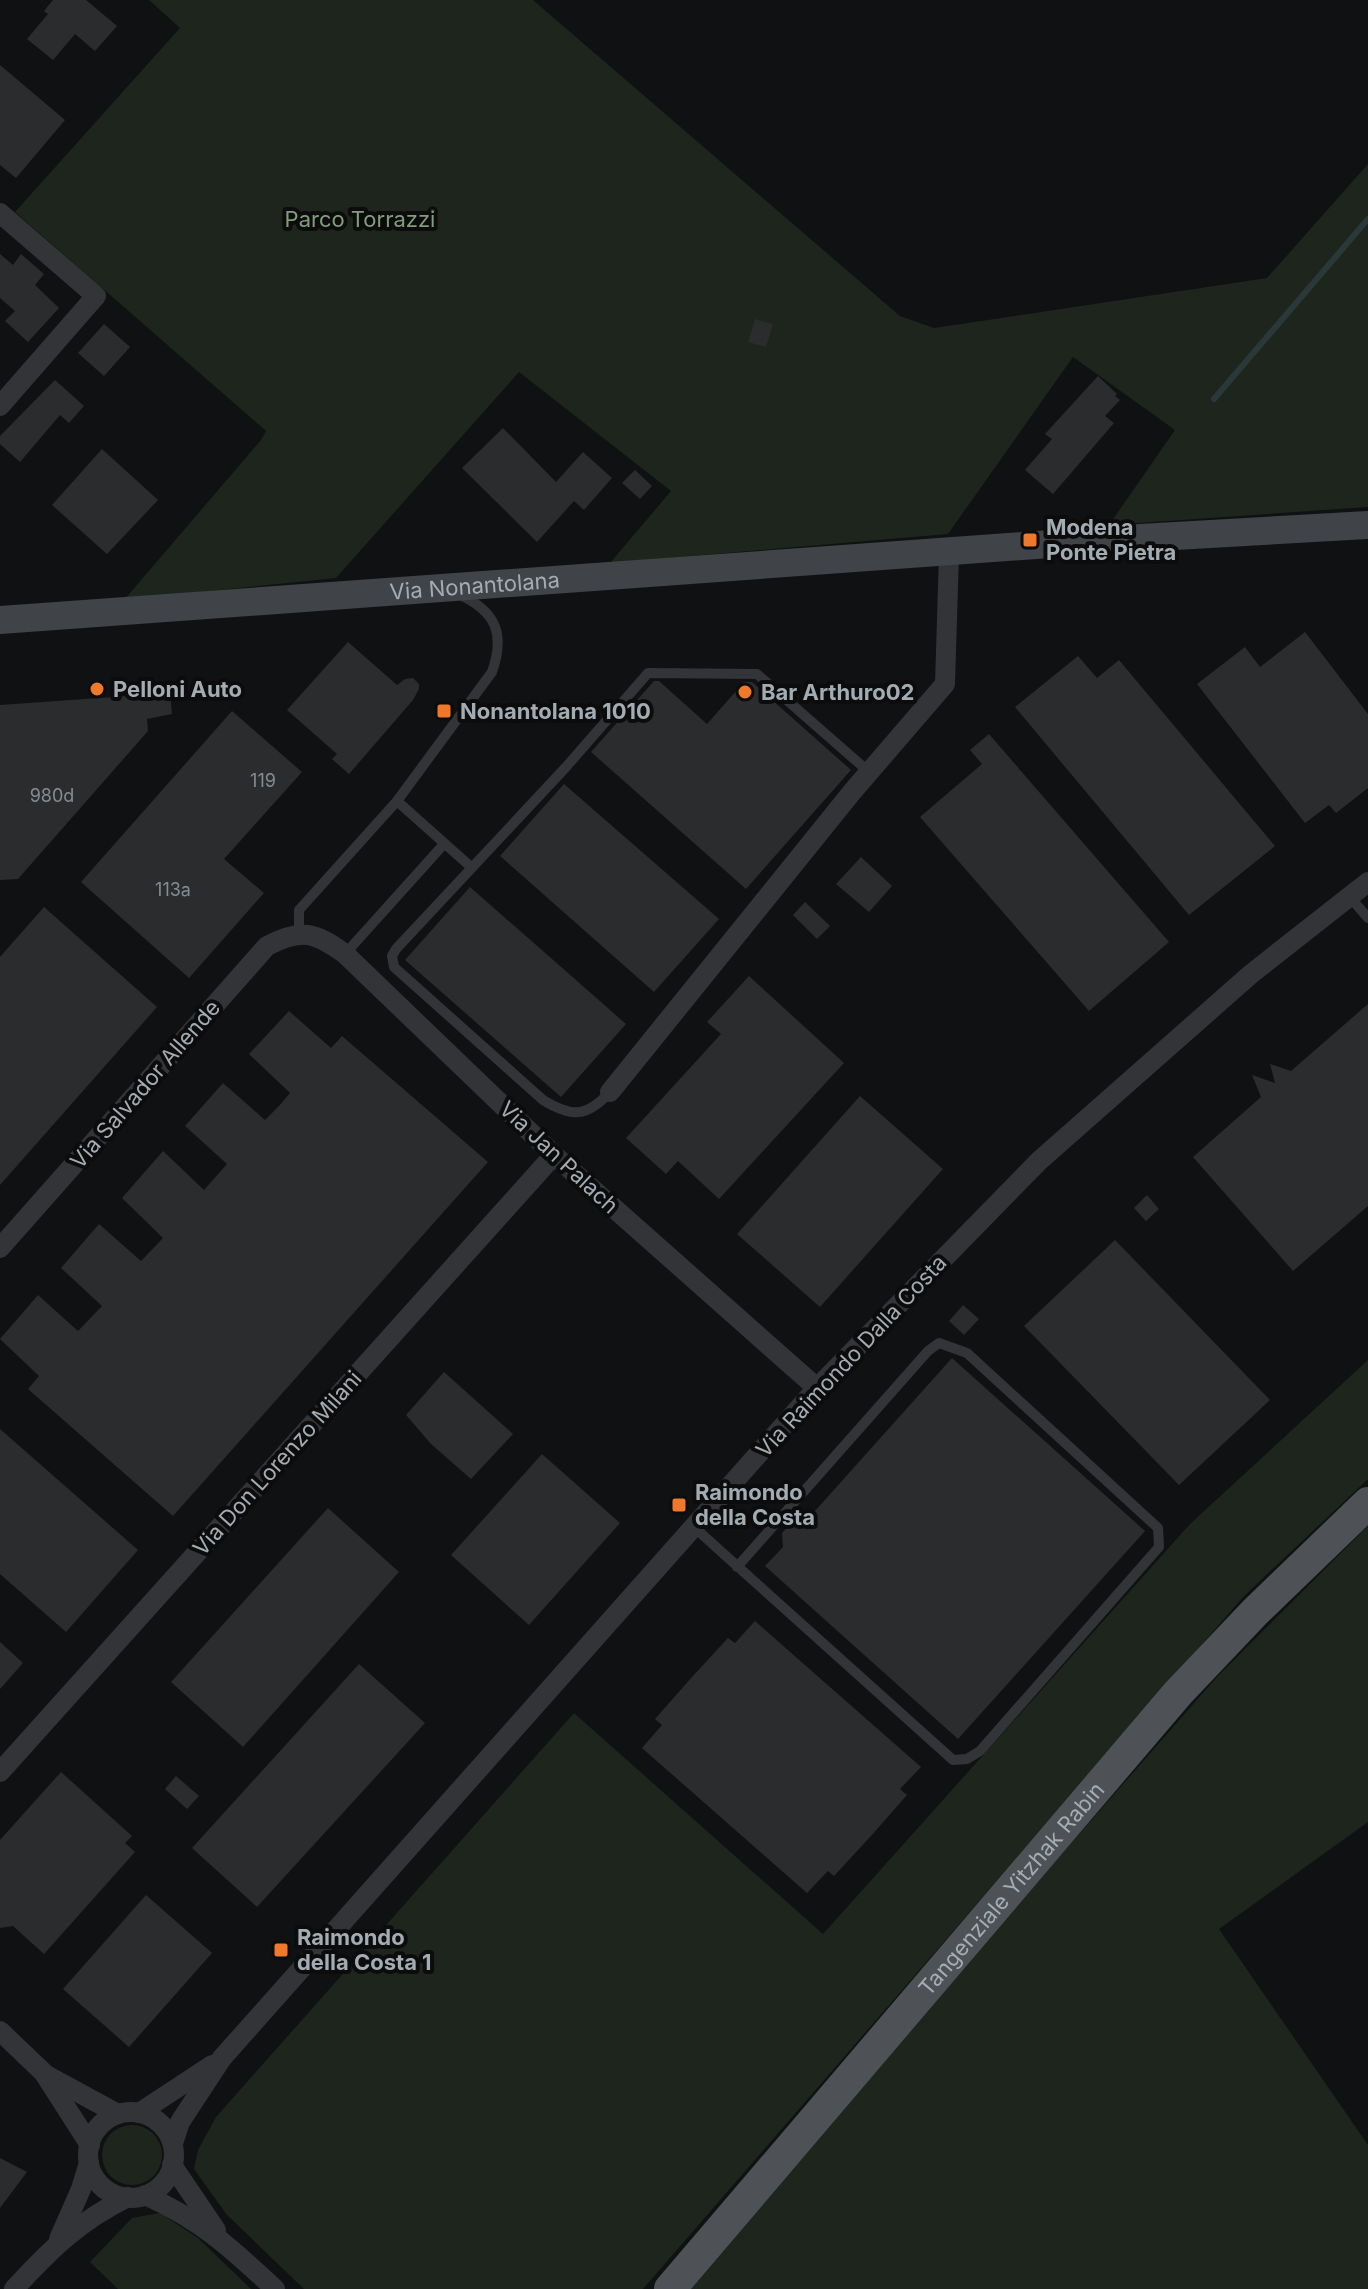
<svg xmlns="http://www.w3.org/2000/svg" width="1368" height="2289" font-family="Inter,sans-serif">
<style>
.green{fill:#1e251d}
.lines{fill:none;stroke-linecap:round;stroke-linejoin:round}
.stream{stroke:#2a383a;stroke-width:6}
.building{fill:#2b2c2e}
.lane{stroke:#323437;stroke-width:10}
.street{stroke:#323437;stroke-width:20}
.secondary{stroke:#404347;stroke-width:28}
.primary{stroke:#4e5256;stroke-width:32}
.poi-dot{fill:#f0782b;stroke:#0c0c0d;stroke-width:3}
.labels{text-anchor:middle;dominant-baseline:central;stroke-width:8;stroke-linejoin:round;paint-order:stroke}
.number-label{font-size:18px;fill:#848c92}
.park-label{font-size:22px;fill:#809e79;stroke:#0c0c0d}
.poi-label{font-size:22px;font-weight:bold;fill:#a2acb3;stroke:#0c0c0d;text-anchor:start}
.street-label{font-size:22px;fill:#a2acb3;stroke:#0c0c0d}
</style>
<rect width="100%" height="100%" fill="#101112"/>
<g class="green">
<path d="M149 0H533L900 316 934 328 1267 278 1368 164V507L1109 525 1175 430 1073 357 948 534 610 563 671 491 519 372 336 578 124 600 261 440 266 431 15 212 180 28Z"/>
<path d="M1368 1360V1479L1243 1597 643 2289H304L227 2215 194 2169 198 2150 216 2117 574 1713 823 1934 1190 1524Z"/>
<path d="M1368 1526V1822L1219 1929 1368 2145V2289H689L1045 1873 1217 1677Z"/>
<circle cx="132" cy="2155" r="30"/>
<path d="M160 2213 198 2238 251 2289H118L90 2262 132 2218Z"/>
</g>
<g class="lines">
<path class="stream" d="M1214 399 1368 219"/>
</g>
<g class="building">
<path d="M53 0H86L117 26 95 51 75 34 53 60 27 39 48 14 44 11Z"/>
<path d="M0 65 65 120 16 178 0 165Z"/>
<path d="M0 254 13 265 21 254 44 274 35 285 59 308 28 342 5 321 15 311 0 298Z"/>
<path d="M755 319 773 324 766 347 748 342Z"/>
<path d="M104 324 130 347 104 376 78 353Z"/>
<path d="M1098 376 1117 394 1115 396 1120 400 1105 416 1114 423 1053 494 1025 470 1052 439 1045 434Z"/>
<path d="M55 380 84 406 69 423 60 415 20 462 0 444V436Z"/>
<path d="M503 428 556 482 583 452 612 478 584 510 574 501 537 542 462 468Z"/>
<path d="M102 449 158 500 107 554 52 505Z"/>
<path d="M635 470 652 486 640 499 622 483Z"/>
<path d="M1305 632 1368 714V788L1336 813 1329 805 1305 823 1197 684 1245 647 1260 667Z"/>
<path d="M348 642 397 685 405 679 413 678 419 684V689L413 700 349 774 332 759 337 754 287 710Z"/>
<path d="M1078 656 1097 678 1119 660 1275 846 1189 915 1015 707Z"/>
<path d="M654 681H659L707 724 744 682H752L851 770 746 889 591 752Z"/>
<path d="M170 693 172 714 147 719 148 731 18 879 0 880V705Z"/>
<path d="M232 711 302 772 224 859 264 893 189 978 81 882Z"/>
<path d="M989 734 1169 942 1089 1011 920 817 982 764 970 750Z"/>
<path d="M564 784 719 919 654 992 500 856Z"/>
<path d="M861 857 892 886 869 912 836 884Z"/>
<path d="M470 887 626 1024 561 1097 405 960Z"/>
<path d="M805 902 830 926 817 939 793 915Z"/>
<path d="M44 907 157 1007 0 1185V957Z"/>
<path d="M749 976 844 1063 719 1199 678 1161 666 1174 626 1138 721 1034 707 1022Z"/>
<path d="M1368 1004V1206L1293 1271 1193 1157 1261 1097 1252 1075 1275 1083 1270 1064 1291 1071Z"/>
<path d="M289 1011 331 1048 342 1036 488 1162 173 1516 28 1389 39 1376 0 1339 38 1295 78 1331 102 1306 61 1268 99 1224 141 1261 163 1238 122 1198 163 1151 204 1190 227 1164 185 1126 223 1083 265 1120 279 1106 290 1093 249 1054Z"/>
<path d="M860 1096 943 1169 820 1307 737 1234Z"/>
<path d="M1147 1195 1159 1209 1146 1221 1134 1208Z"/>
<path d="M1115 1240 1270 1400 1179 1485 1024 1326Z"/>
<path d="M963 1305 979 1319 964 1335 949 1321Z"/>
<path d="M952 1358 1145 1531 958 1739 765 1566 783 1547 782 1533 792 1522 806 1521Z"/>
<path d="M444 1372 513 1434 471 1479 431 1444 406 1415Z"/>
<path d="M0 1429 138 1550 66 1632 0 1574Z"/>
<path d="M542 1454 620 1523 529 1625 451 1555Z"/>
<path d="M328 1508 399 1572 243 1747 171 1682Z"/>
<path d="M755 1621 921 1767 900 1789 907 1795 871 1836 834 1876 828 1871 807 1893 642 1748 662 1725 655 1719 692 1677 728 1638 735 1643Z"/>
<path d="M0 1642 23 1663 0 1689Z"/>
<path d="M359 1664 425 1723 257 1907 192 1848Z"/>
<path d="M61 1772 132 1836 125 1843 135 1852 44 1954 13 1926 0 1928V1840Z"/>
<path d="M176 1776 199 1796 187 1809 165 1789Z"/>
<path d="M146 1895 212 1953 129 2047 63 1989Z"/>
<path d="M0 2158 27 2172 0 2208Z"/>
</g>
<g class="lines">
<g class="lane">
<path d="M397 801 471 867"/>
<path d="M1349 896 1368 918"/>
<path d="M299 933V910L397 801 492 672C505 635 497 612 460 595"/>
<path d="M345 954 444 844"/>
<path d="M610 1092C587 1117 572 1118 543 1100L394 967 392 956 396 949 566 767 648 673 757 674 869 772"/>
<path d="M694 1527 726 1556 953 1760 967 1759 980 1751 1159 1547 1158 1528 967 1353 939 1343 928 1351 737 1567"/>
</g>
<g class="street">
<path d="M0 213 96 296 0 406"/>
<path d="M610 1092 852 792 945 684 949 553"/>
<path d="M0 1248 267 946C301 928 315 932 345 954L554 1155 817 1388"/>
<path d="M0 1772 554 1155"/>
<path d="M0 2031 44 2073 90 2145"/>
<path d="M48 2076 118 2114"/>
<circle cx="131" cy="2155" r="43"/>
<path d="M139 2113 212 2065"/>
<path d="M173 2143 180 2122 222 2058 817 1388 1039 1161 1251 974 1368 882"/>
<path d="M172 2165 216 2230"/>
<path d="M145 2195C202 2221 230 2247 275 2289"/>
<path d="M59 2239 81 2189 89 2163"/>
<path d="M14 2289C50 2250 79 2221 128 2197"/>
</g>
<path class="secondary" id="s1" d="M0 620 1105 540 1368 525"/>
<path class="primary" id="s2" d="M670 2289 1178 1693 1255 1612 1368 1503"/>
</g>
<g class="poi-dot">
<rect x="1022" y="532" width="16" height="16" rx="4"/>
<circle cx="97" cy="689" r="8"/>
<circle cx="745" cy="692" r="8"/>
<rect x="436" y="703" width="16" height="16" rx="4"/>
<rect x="671" y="1497" width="16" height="16" rx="4"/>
<rect x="273" y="1942" width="16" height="16" rx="4"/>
</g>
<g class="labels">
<g class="number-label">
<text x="263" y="780">119</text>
<text x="52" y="795">980d</text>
<text x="173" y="889">113a</text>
</g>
<g class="park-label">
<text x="360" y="219">Parco Torrazzi</text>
</g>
<g class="poi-label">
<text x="1046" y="527">Modena<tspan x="1046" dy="25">Ponte Pietra</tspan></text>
<text x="113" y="689">Pelloni Auto</text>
<text x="761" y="692">Bar Arthuro02</text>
<text x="460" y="711">Nonantolana 1010</text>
<text x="695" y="1492">Raimondo<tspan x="695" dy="25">della Costa</tspan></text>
<text x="297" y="1937">Raimondo<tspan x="297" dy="25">della Costa 1</tspan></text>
</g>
<g class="street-label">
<text stroke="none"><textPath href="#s1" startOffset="476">Via Nonantolana</textPath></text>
<text transform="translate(145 1084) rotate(-49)">Via Salvador Allende</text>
<text transform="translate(559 1157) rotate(43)">Via Jan Palach</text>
<text transform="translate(851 1356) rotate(-47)">Via Raimondo Dalla Costa</text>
<text transform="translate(277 1463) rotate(-48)">Via Don Lorenzo Milani</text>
<text stroke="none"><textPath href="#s2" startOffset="526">Tangenziale Yitzhak Rabin</textPath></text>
</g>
</g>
</svg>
